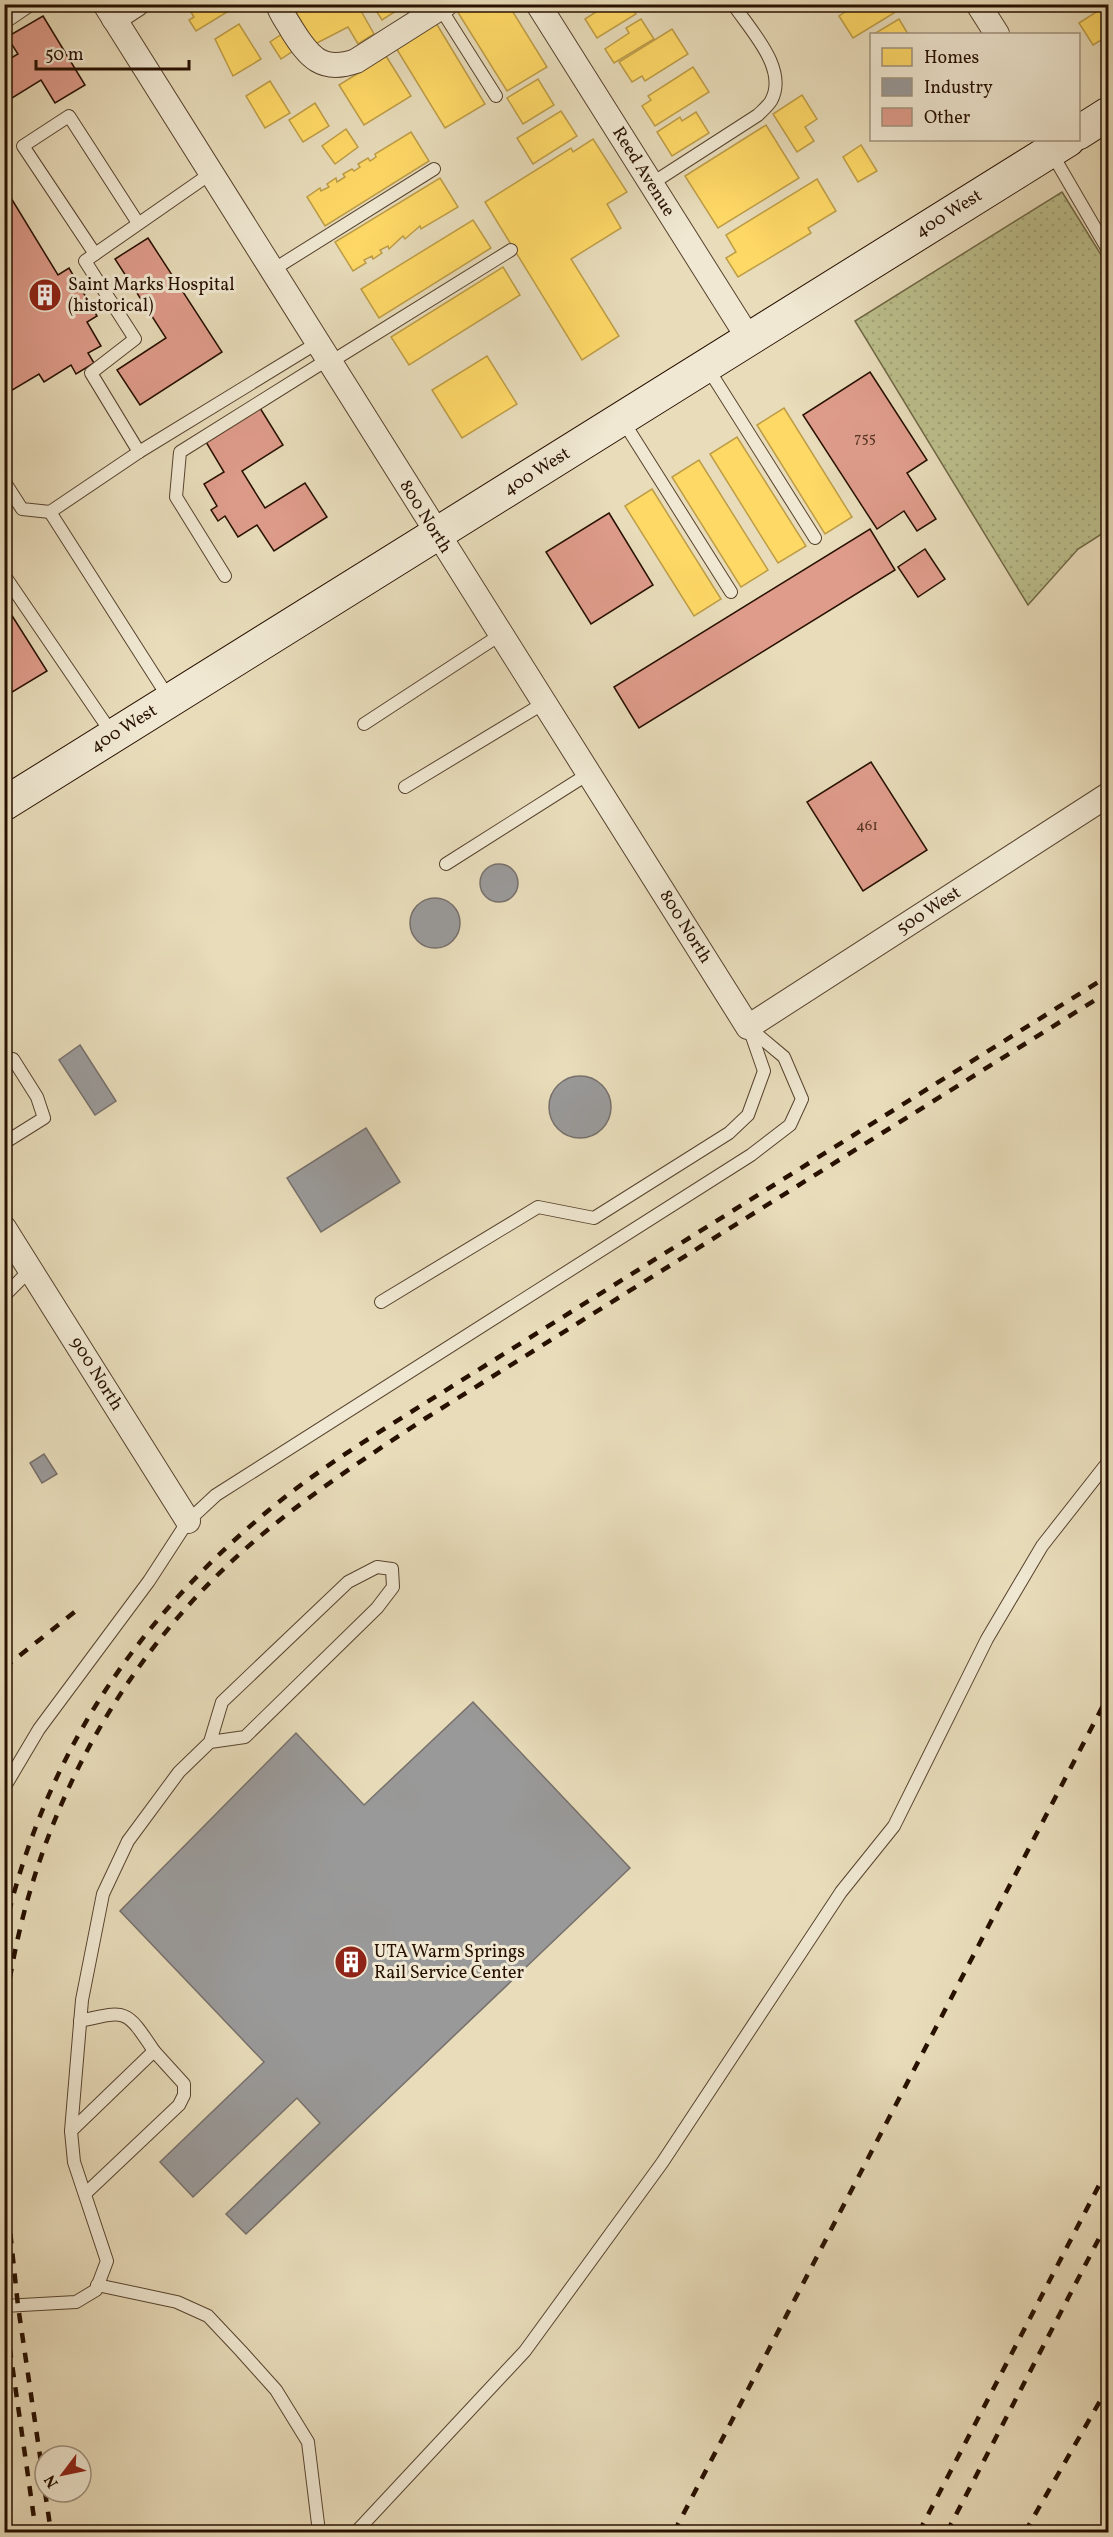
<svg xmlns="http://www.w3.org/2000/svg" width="1113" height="2537" font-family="Vollkorn,serif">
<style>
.grass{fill:url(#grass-dots);stroke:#716846;stroke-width:1.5}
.homes{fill:#ffd966;stroke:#be9d47;stroke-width:1.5}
.industry{fill:#999;stroke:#77706b;stroke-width:1.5}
.building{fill:#df9c8b;stroke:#271000;stroke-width:1.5}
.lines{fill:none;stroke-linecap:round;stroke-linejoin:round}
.lane-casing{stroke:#57432e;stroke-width:14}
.street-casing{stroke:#57432e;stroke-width:26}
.secondary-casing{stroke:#271000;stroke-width:35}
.lane{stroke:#f0e8d2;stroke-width:12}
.street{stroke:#f0e8d2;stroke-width:24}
.secondary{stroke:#f0e8d2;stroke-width:33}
.rail{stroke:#271000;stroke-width:4.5;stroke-dasharray:10 10;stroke-linecap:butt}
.labels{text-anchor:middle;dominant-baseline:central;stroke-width:6;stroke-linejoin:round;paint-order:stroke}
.number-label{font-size:15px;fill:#553323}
.street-label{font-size:18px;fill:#271000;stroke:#f0e8d2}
.poi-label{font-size:18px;fill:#271000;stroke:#f0e8d2;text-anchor:start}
</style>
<defs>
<pattern id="grass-dots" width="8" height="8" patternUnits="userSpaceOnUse" patternTransform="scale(1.5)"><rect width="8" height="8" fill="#bbbf8c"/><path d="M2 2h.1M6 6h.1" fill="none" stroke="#a1a377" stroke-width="1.8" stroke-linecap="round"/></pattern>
</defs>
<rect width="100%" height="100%" fill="#e8dcba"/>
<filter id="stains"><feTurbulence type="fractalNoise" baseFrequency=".00333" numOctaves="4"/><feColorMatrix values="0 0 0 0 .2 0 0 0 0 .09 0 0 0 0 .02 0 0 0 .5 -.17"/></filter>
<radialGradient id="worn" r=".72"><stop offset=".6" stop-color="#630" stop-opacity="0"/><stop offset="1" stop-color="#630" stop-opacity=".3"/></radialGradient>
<path class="grass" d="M1062 192 1108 266V530L1078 549 1028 605 855 321Z"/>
<g class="homes">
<path d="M181 4H229L232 9 196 31 189 20 194 17 188 7 184 9Z"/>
<path d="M291 4H357L374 34 358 44 348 27 315 44Z"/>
<path d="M372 4H407L382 20Z"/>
<path d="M467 4H508L547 67 507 91 457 11Z"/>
<path d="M608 4H630L636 14 597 38 585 19Z"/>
<path d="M857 4H888L894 13 853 38 839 16Z"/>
<path d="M1104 7 1108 13V36L1093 45 1079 23Z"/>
<path d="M641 19 654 39 614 63 605 49 629 33 626 28Z"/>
<path d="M899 19 908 34H874Z"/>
<path d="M436 23 485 104 445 128 396 48Z"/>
<path d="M239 24 261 59 233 76 215 39Z"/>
<path d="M672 29 688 54 645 81 642 76 632 82 619 62Z"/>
<path d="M282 34 293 51 281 59 270 42Z"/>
<path d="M386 56 411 96 364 125 339 85Z"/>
<path d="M693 67 709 92 655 126 642 106 651 100 648 96Z"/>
<path d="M538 79 554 105 523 124 507 98Z"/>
<path d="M270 81 290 113 265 128 246 96Z"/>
<path d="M802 95 817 119 805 127 814 141 797 152 773 114Z"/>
<path d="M315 103 329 126 303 142 289 120Z"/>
<path d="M561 111 577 136 533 164 517 138Z"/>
<path d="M696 112 709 133 672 156 657 132 680 117 682 121Z"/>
<path d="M766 125 799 178 718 228 685 176Z"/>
<path d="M346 129 358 147 335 164 322 146Z"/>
<path d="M411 132 429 161 325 226 307 197 320 188 321 191 329 187 327 184 336 178 337 182 345 177 343 174 352 169 354 171 360 167 358 164 368 158 370 161 376 157 375 154Z"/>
<path d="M593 139 627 192 607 204 621 228 571 259 619 336 582 360 485 202 571 148 573 152Z"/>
<path d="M861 145 877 171 858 182 843 157Z"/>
<path d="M440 178 458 207 421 229 420 226 405 239 403 236 389 249 388 246 380 250 382 253 373 259 372 256 364 260 366 263 353 271 335 242Z"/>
<path d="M817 179 836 211 808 228 811 233 738 277 726 258 736 252 726 235Z"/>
<path d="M473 220 491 248 379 318 361 289Z"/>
<path d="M503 267 520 295 409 365 391 337Z"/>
<path d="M487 356 517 404 462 438 432 390Z"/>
<path d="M784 408 852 517 825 534 757 425Z"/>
<path d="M737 437 806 546 778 563 710 454Z"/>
<path d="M699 460 768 570 741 587 672 477Z"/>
<path d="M652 489 721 599 694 616 625 506Z"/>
</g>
<g class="industry">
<circle cx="499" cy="883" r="19"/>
<circle cx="435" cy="923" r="25"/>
<path d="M80 1045 116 1101 95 1115 59 1060Z"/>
<circle cx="580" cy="1107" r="31"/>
<path d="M366 1128 400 1182 321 1232 287 1178Z"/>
<path d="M44 1454 57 1474 42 1483 30 1463Z"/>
<path d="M473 1702 630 1868 246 2234 226 2214 320 2123 297 2098 193 2197 160 2162 264 2062 120 1911 296 1733 364 1805Z"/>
</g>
<g class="building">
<path d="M43 16 85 85 55 103 41 80 4 103V62L18 54 7 37Z"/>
<path d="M11 198 58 275 69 268 97 316 87 322 101 346 88 353 94 363 76 374 71 365 44 382 39 374 4 395V199Z"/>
<path d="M148 238 222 352 140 405 117 370 166 338 115 259Z"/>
<path d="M870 372 927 460 907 473 936 519 917 531 904 511 877 529 803 415Z"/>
<path d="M260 408 283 445 242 471 265 508 305 483 327 517 274 551 257 525 238 537 225 516 218 521 211 510 217 506 204 484 224 472 206 442Z"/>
<path d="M609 513 653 585 591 624 546 552Z"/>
<path d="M870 529 895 570 639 728 614 687Z"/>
<path d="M925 549 945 579 918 597 898 567Z"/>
<path d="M4 603 47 671 4 697Z"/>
<path d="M871 762 927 850 863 891 807 802Z"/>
</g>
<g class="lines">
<defs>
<g id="lane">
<path d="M439 6 496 96"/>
<path d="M4 23 32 4"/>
<path d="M1051 152 1108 250"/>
<path d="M210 174 85 261 135 339 91 373 139 452 317 343"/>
<path d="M651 184 758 115C762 111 768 106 771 101 789 69 750 30 733 4"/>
<path d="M95 254 23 146 69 116 138 223"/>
<path d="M271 271 434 169"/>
<path d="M329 363 511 250"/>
<path d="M707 367 815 538"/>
<path d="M623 421 731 592"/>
<path d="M4 481 22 509 50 512 139 452"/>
<path d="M50 512 170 700"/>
<path d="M4 575 113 735"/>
<path d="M225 576 176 497 180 452 327 360"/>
<path d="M364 724 500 635"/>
<path d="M405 787 544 703"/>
<path d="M446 864 588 774"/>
<path d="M4 1143 44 1118 37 1097 13 1059"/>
<path d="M4 1296 30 1270"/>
<path d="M381 1302 538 1207 594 1218 729 1133 748 1115 764 1071 749 1028"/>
<path d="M4 1788 39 1729 149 1581 188 1521 216 1495 751 1155 790 1125 802 1099 784 1057 748 1027"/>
<path d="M80 2021C127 2010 126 2009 154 2051"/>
<path d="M71 2131 154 2051 184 2084V2095L179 2105 86 2193"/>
<path d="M97 2285 177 2302 208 2316 241 2351 276 2390 308 2442 319 2532"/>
<path d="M4 2306 76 2302 96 2290 107 2261 74 2162 71 2131 82 2000 103 1894 128 1841 179 1772 210 1742 222 1702 348 1582 377 1567 392 1569 393 1587 377 1608 245 1737 210 1742"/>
<path d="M356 2532 525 2351 662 2163 841 1892 894 1826 987 1639 1042 1546 1108 1462"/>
</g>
<g id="street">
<path d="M105 4 748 1027 1108 795"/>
<path d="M278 4C281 14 287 21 292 30 309 57 322 73 356 61L446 4"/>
<path d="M538 4 749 339"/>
<path d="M978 4 997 34"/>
<path d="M114 19 137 4"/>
<path d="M4 1228 188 1521"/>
</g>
<g id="secondary">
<path d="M1078 133 1108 114"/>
<path d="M4 804 1068 140"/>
</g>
</defs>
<use href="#lane" class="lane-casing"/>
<use href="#street" class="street-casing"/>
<use href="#secondary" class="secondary-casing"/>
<use href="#lane" class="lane"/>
<use href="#street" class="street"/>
<use href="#secondary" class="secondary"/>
<g class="rail">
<path d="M4 1668 82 1606"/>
<path d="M4 1932C44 1758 132 1624 269 1510 311 1475 357 1446 403 1417L1108 976"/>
<path d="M4 2018C27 1827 119 1650 270 1528 319 1488 373 1453 426 1418L1108 992"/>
<path d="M4 2174 18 2306 45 2490"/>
<path d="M4 2308 36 2532"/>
<path d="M45 2492 51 2532"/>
<path d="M674 2532 1108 1696"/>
<path d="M919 2532 1108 2168"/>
<path d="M947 2532 1108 2221"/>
<path d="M1025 2532 1108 2387"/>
</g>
</g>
<defs>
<symbol id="building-disc" viewBox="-11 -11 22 22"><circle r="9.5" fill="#8f2418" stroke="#f0e8d2"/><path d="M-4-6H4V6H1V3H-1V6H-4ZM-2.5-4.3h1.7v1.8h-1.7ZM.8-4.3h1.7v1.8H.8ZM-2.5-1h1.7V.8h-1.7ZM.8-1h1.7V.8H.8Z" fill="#fff"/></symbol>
</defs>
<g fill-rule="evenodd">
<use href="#building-disc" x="26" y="276" width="38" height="38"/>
<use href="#building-disc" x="332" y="1943" width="38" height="38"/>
</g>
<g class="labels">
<g class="number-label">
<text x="865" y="438">755</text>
<text x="867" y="826">461</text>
</g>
<g class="street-label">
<text transform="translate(643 172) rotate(58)">Reed Avenue</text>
<text transform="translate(949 214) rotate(-32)">400 West</text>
<text transform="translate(537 472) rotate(-32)">400 West</text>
<text transform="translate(425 517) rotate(58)">800 North</text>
<text transform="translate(124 729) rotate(-32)">400 West</text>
<text transform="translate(929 911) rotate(-33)">500 West</text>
<text transform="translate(685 927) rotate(58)">800 North</text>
<text transform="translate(96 1374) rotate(58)">900 North</text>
</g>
<g class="poi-label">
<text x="68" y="285">Saint Marks Hospital<tspan x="68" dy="21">(historical)</tspan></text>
<text x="374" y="1952">UTA Warm Springs<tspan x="374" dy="21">Rail Service Center</tspan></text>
</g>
</g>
<rect width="1113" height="2537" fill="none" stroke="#e8dcba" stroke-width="24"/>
<rect x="6" y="6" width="1101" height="2525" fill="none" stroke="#271000" stroke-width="3"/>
<rect x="12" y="12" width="1089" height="2513" fill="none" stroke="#271000" stroke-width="1.5"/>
<rect x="870" y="33" width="210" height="108" fill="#f0e8d2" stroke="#a0927e" stroke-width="1.5"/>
<rect x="882" y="48" width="30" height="18" fill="#ffd966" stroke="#a0927e" stroke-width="1.5"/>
<text x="924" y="63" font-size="18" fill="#271000">Homes</text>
<rect x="882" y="78" width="30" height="18" fill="#999999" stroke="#a0927e" stroke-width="1.5"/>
<text x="924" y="93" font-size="18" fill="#271000">Industry</text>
<rect x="882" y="108" width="30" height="18" fill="#df9c8b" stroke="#a0927e" stroke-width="1.5"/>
<text x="924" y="123" font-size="18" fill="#271000">Other</text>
<g transform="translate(63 2474) rotate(238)"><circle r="28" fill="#f0e8d2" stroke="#a0927e" stroke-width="1.5"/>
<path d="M0-4.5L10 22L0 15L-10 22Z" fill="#8f2418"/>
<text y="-9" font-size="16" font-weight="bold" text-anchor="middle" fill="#271000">N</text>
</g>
<path d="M36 60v9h153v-9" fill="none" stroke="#271000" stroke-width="3"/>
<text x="45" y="60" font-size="18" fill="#271000" stroke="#f0e8d2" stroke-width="4.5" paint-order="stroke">50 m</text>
<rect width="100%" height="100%" filter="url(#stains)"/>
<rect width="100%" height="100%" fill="url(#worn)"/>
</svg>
